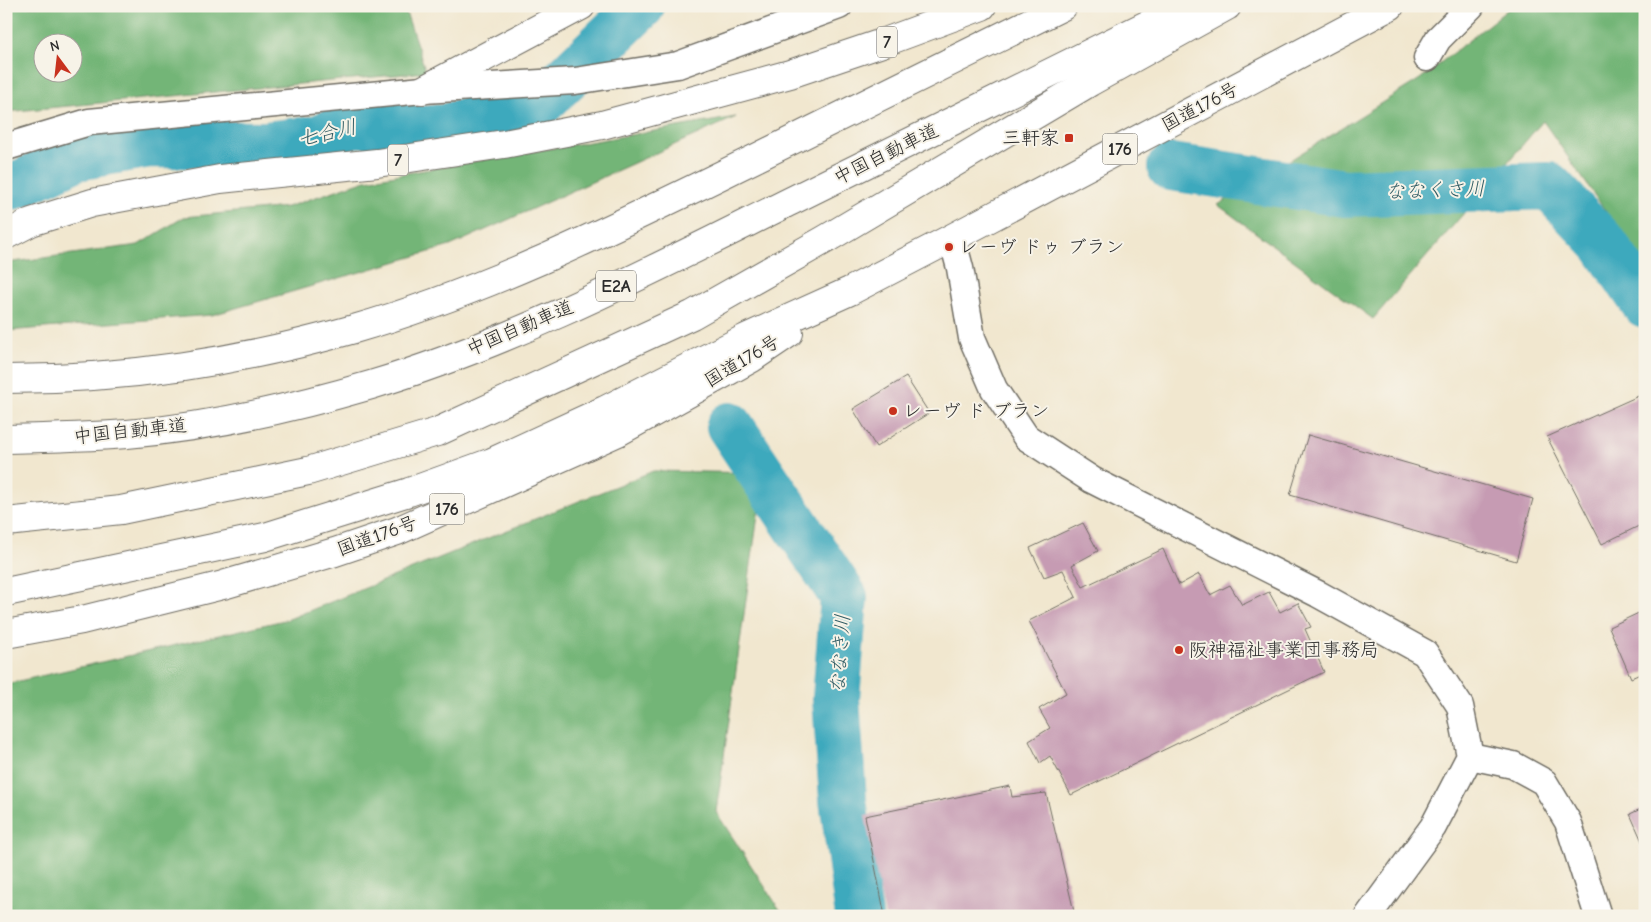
<svg xmlns="http://www.w3.org/2000/svg" width="1651" height="922" font-family="'Comic Neue','Klee One',sans-serif">
<style>
.forest{fill:#73b577;stroke:#4f7051;fill-rule:evenodd}
.lines{fill:none;stroke-linecap:round;stroke-linejoin:round}
.river{stroke:#3da9bd;stroke-width:48}
.building{fill:#c69bb3}
.minor-casing{stroke:#706d64;stroke-width:29}
.tertiary-casing{stroke:#706d64;stroke-width:30}
.trunk-casing{stroke:#706d64;stroke-width:30}
.motorway-casing{stroke:#706d64;stroke-width:30}
.minor{stroke:#fff;stroke-width:26}
.tertiary{stroke:#fff;stroke-width:28}
.trunk{stroke:#fff;stroke-width:28}
.motorway{stroke:#fff;stroke-width:28}
.poi-dot{fill:#c8321e;stroke:#f7f3e8;stroke-width:2}
.labels{text-anchor:middle;dominant-baseline:central;stroke-width:4;stroke-linejoin:round;paint-order:stroke}
.shield{fill:#f7f3e8;stroke:#686764;stroke-width:1}
.shield-label{font-size:18px;font-weight:bold;fill:#2b2b2b}
.street-label{font-size:19px;fill:#2b2b2b;stroke:#f7f3e8}
.poi-label{font-size:19px;fill:#2b2b2b;stroke:#f7f3e8;text-anchor:start}
.water-label{font-size:20px;font-style:italic;fill:#325d65;stroke:#f7f3e8}
</style>
<rect width="100%" height="100%" fill="#f7f3e8"/>
<filter id="ink" filterUnits="userSpaceOnUse"><feTurbulence type="fractalNoise" baseFrequency=".02" numOctaves="2"/><feDisplacementMap in="SourceGraphic" scale="10" xChannelSelector="R" yChannelSelector="G"/><feConvolveMatrix kernelMatrix="1 2 1 2 8 2 1 2 1" color-interpolation-filters="sRGB"/></filter>
<filter id="wash" filterUnits="userSpaceOnUse"><feTurbulence type="fractalNoise" baseFrequency=".0096" numOctaves="4" result="noise"/><feDisplacementMap in="SourceGraphic" scale="20" xChannelSelector="R" yChannelSelector="G"/><feGaussianBlur stdDeviation="1.12" result="paint"/><feColorMatrix in="noise" values="0 0 0 0 0 0 0 0 0 0 0 0 0 0 0 0 0 1.4 0 .05"/><feComposite in="paint" operator="in"/></filter>
<g filter="url(#wash)">
<rect width="100%" height="100%" fill="#f1e7cf"/>
<g class="forest">
<path d="M6 6H404L426 72 6 112ZM42 42H72V72H42Z"/>
<path d="M1512 6H1645V268L1543 121 1373 319 1218 205 1420 79Z"/>
<path d="M736 117 450 246 212 315 6 331V263L138 245 184 217 287 207 366 180Z"/>
<path d="M653 471 764 473 716 812 784 916H6V684L289 619Z"/>
</g>
<g class="lines">
<g class="river">
<path d="M1171 167 1345 193 1549 186 1604 244 1645 304"/>
<path d="M6 188 20 184 76 157 149 144 264 145 317 139 354 123 416 129 445 128 491 113 533 110 641 6"/>
<path d="M730 426 844 597 836 699 843 800 859 916"/>
</g>
</g>
<g id="blocks">
<g class="building">
<path d="M906 377 929 413 876 447 853 409Z"/>
<path d="M1645 393V523L1602 544 1547 437Z"/>
<path d="M1308 435 1533 499 1516 561 1290 495Z"/>
<path d="M1083 523 1098 551 1072 565 1083 587 1163 549 1179 585 1199 574 1210 595 1230 585 1242 605 1269 592 1280 612 1298 603 1311 627 1305 629 1324 672 1071 795 1050 756 1040 763 1029 741 1050 728 1039 709 1066 693 1029 621 1076 597 1063 570 1044 577 1030 548Z"/>
<path d="M1645 610V672L1631 678 1609 627Z"/>
<path d="M1010 786 1012 797 1046 793 1075 916H885L865 816Z"/>
<path d="M1645 807V848L1630 814Z"/>
</g>
</g>
</g>
<g filter="url(#ink)">
<use href="#blocks" fill-opacity="0" stroke="#706d64" stroke-width="1"/>
<g class="lines">
<defs>
<g id="minor">
<path d="M1427 58 1438 39 1471 6"/>
<path d="M6 147 89 122 423 90 575 81 678 65 839 6"/>
<path d="M952 238 960 268 972 338 994 389 1026 437 1092 480 1318 594 1425 653 1460 706 1470 756 1433 827 1368 916"/>
<path d="M1470 756 1513 765 1544 782 1568 822 1598 916"/>
</g>
<path id="tertiary" d="M423 90 581 6"/>
<g id="trunk">
<path d="M6 592 265 537 409 492 492 462 605 410 746 338 850 291 952 238 1390 6"/>
<path d="M6 634 82 620 223 585 335 552 397 531 618 432 752 358 789 333"/>
</g>
<g id="motorway">
<path d="M6 235 31 222 92 203 220 179 377 163 504 144 602 125 790 74 885 42 982 6"/>
<path d="M6 379C127 379 238 362 354 329 493 289 623 223 752 160 855 108 959 57 1063 6"/>
<path d="M6 439C47 438 87 437 127 434 208 427 293 408 371 385 517 341 654 269 791 201 922 136 1054 71 1185 6"/>
<path d="M6 522 121 510 308 471 437 432 692 315 826 239 1090 82 1227 6"/>
</g>
</defs>
<use href="#minor" class="minor-casing"/>
<use href="#tertiary" class="tertiary-casing"/>
<use href="#trunk" class="trunk-casing"/>
<use href="#motorway" class="motorway-casing"/>
<use href="#minor" class="minor"/>
<use href="#tertiary" class="tertiary"/>
<use href="#trunk" class="trunk"/>
<use href="#motorway" class="motorway"/>
</g>
</g>
<g class="poi-dot">
<rect x="1064" y="133" width="10" height="10" rx="2.5"/>
<circle cx="949" cy="247" r="5"/>
<circle cx="893" cy="411" r="5"/>
<circle cx="1179" cy="650" r="5"/>
</g>
<g class="labels">
<g class="shield">
<rect x="877" y="26.5" width="20" height="31" rx="4"/>
<rect x="1102.5" y="133.5" width="35" height="31" rx="4"/>
<rect x="388" y="144.5" width="20" height="31" rx="4"/>
<rect x="596" y="270.5" width="40" height="31" rx="4"/>
<rect x="429.5" y="493.5" width="35" height="31" rx="4"/>
</g>
<g class="shield-label">
<text x="887" y="42">7</text>
<text x="1120" y="149">176</text>
<text x="398" y="160">7</text>
<text x="616" y="286">E2A</text>
<text x="447" y="509">176</text>
</g>
<g class="street-label">
<text transform="translate(1200 107) rotate(-28)">国道176号</text>
<text transform="translate(886 154) rotate(-26)">中国自動車道</text>
<text transform="translate(520 328) rotate(-23)">中国自動車道</text>
<text transform="translate(742 361) rotate(-31)">国道176号</text>
<text transform="translate(130 431) rotate(-6)">中国自動車道</text>
<text transform="translate(377 536) rotate(-20)">国道176号</text>
</g>
<g class="poi-label">
<text x="1059" y="138" text-anchor="end">三軒家</text>
<text x="959" y="247">レーヴ ドゥ ブラン</text>
<text x="903" y="411">レーヴ ド ブラン</text>
<text x="1189" y="650">阪神福祉事業団事務局</text>
</g>
<g class="water-label">
<text transform="translate(327 133) rotate(-13)">七合川</text>
<text transform="translate(1435 190) rotate(-2)">ななくさ川</text>
<text transform="translate(840 654) rotate(-86)">ななき川</text>
</g>
</g>
<rect width="1651" height="922" fill="none" stroke="#f7f3e8" stroke-width="25"/>
<g transform="translate(58 58) rotate(345)"><circle r="24" fill="#f7f3e8" stroke="#a5a39c"/>
<path d="M0-4L9 19L0 12L-9 19Z" fill="#c8321e"/>
<text y="-8" font-size="14" font-weight="bold" text-anchor="middle" fill="#2b2b2b">N</text>
</g>
</svg>
